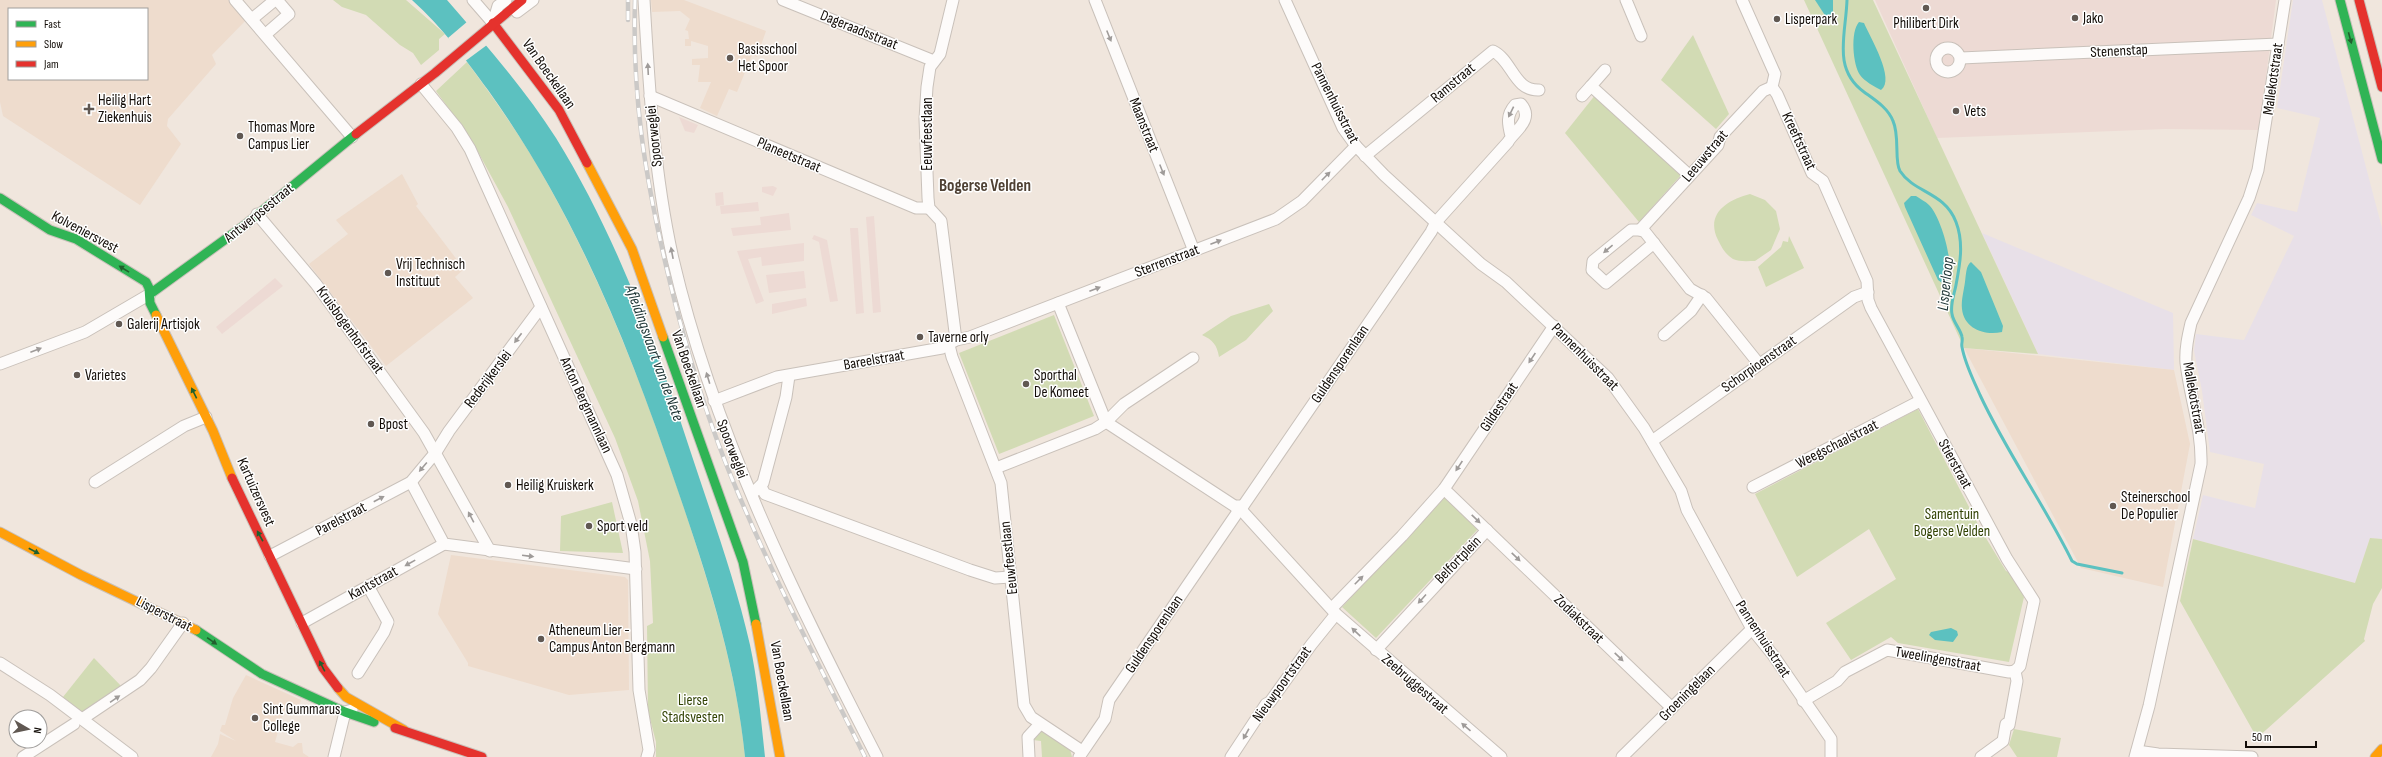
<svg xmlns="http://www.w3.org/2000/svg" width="2382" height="757" font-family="'Sofia Sans Condensed',sans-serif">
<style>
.commercial{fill:#e8e0e8}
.industrial{fill:#eddad4}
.built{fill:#eedccd;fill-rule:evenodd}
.green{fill:#d2dbb4}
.water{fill:#5cc1c0}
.pier{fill:#f0e6dd}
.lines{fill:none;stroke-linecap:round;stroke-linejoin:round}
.stream{stroke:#5cc1c0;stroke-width:3}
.street-casing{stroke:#c9c1ba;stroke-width:13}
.fast-casing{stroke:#c9c1ba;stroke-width:11}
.slow-casing{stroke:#c9c1ba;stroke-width:11}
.jam-casing{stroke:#c9c1ba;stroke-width:11}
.street{stroke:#fdfbfa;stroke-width:11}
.fast{stroke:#30b455;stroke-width:9}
.slow{stroke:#ff9f0a;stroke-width:9}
.jam{stroke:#e5322d;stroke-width:9}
.rail-casing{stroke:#cbc9c7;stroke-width:4.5}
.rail{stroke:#fff;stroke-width:3;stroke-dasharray:9;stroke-linecap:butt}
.oneway{fill:#9f9b99}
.oneway2{fill:#21602e}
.poi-dot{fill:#605852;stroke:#fff;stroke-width:1.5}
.labels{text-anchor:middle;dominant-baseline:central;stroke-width:3;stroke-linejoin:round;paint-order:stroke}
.poi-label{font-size:15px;fill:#120c07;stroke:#fff;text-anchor:start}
.street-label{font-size:15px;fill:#120c07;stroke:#fff}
.park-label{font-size:15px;fill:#314203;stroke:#fff}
.water-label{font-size:16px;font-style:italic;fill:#1d3434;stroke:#fff}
.quarter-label{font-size:17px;font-weight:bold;fill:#4f4134;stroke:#fff}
</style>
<rect width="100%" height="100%" fill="#f0e6dd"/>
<g class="commercial">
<path d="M2293 0H2322L2382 228V539L2370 538 2355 583 2193 539 2203 495 2255 508 2264 464 2210 452 2202 391 2194 351 2196 334 2244 340 2294 236 2251 215 2257 203 2297 212 2320 118 2277 108Z"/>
<path d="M1982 233 2173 313 2174 370 2038 354Z"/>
</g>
<g class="industrial">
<path d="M1875 0H2276L2259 130 2165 129 1937 138Z"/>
<path d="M679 117 698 125 694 133 685 131Z"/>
<path d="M773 186 777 188 773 196 762 192V187Z"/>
<path d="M723 192 724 205 716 206 715 193Z"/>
<path d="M758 202 759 211 721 214 720 206Z"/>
<path d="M789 213 791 230 733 236 731 228 761 225 760 217Z"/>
<path d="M874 216 881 312 873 313 866 217Z"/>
<path d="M850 228H858L864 313 856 314Z"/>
<path d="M814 235 827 240 838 301 830 302 819 242 812 239Z"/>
<path d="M804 243V261L762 266 761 257 748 259 764 301 756 304 737 251Z"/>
<path d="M804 271 806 288 769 293 766 275Z"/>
<path d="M275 278 283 286 222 334 216 327Z"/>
<path d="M806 298 807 306 772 314V304Z"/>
</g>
<g class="built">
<path d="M0 0H231L247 19 212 55 216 64 168 119 167 126 181 144 140 205 3 116 0 102ZM9 9H147V79H9Z"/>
<path d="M651 0H684L766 31 757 57 752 55 737 92 729 89 717 116 700 108 711 82H698L700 65H692V59L708 58V46L691 41V46H685V39H689L688 31 685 30 690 19 680 11 652 12Z"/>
<path d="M402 174 418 204 416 206 464 269 455 277 473 298 386 366 309 264 348 234 336 220Z"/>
<path d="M1964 348 2174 370 2190 444 2163 587 2081 568Z"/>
<path d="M451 555 625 577 628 580 629 690 569 695 468 666V663L438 614Z"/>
<path d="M246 675 301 700 297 711 285 707 275 742 293 747 298 743H302L303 753 309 757H211L218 744 220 734 236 741 220 731 222 725H225L233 698Z"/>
</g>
<g class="green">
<path d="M333 0H406L445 34 439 39V50L421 65 413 53 400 45 366 15 342 7Z"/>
<path d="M1804 0H1873L2038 354 1964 348Z"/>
<path d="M1693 35 1729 114 1716 129 1661 80Z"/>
<path d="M467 62C491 95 516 129 537 165 601 275 646 393 686 514 712 593 737 674 745 757H656V742L648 711 647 626 653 623 650 561 638 501 615 438 508 207 471 139 436 91Z"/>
<path d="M1596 94 1682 174 1639 222 1565 133Z"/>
<path d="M1750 194 1765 200 1776 211 1780 229 1771 250 1755 261C1748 261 1739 262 1733 259 1725 254 1722 248 1718 240 1705 214 1727 200 1750 194Z"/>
<path d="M1789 236 1804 268 1766 287 1758 267 1781 247 1783 241 1788 242Z"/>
<path d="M1269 304 1273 311 1246 340 1219 357C1217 345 1213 340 1202 335L1231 316Z"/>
<path d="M1054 315 1094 416 999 454 959 353Z"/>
<path d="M1918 409 1981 530 2006 571 2014 574 2024 597 2009 662 1898 643 1891 637 1851 660 1826 623 1896 579 1869 529 1797 577 1755 494Z"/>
<path d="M1445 497 1478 529 1376 638 1342 607Z"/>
<path d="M612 502 623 553 560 551 561 516Z"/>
<path d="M2370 538 2382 539V588L2373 604 2364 639 2365 641 2257 738 2180 601 2193 539 2355 583Z"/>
<path d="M94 658 123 688 85 715 63 697Z"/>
<path d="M2014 729 2061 738 2057 757H2017L2009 745Z"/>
<path d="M1042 731 1070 749 1072 757H1042L1041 741 1033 740Z"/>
</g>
<g class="water">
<path d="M412 0H447C485 44 525 89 556 138 616 235 656 345 691 453 712 517 735 579 750 645 758 682 761 720 765 757H745C736 665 707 575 677 488 629 346 576 213 488 90 463 56 444 29 412 0Z"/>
<path d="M1815 0H1833V20H1828Z"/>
<path d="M1859 22 1864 23C1870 37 1896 80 1881 90 1875 87 1864 81 1860 75 1853 65 1850 32 1859 22Z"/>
<path d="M1911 196H1916C1920 199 1925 201 1929 205 1941 216 1958 272 1945 285L1938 280 1905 207 1904 203Z"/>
<path d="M1971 262 1981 272 2003 326 2002 332C1985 336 1964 329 1962 309 1961 300 1964 290 1965 282 1966 275 1966 265 1971 262Z"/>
<path d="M1951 628 1957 631 1958 635 1953 642 1935 640 1929 635 1931 632Z"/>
</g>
<path class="pier" d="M468 21 487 45 464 62 448 38Z"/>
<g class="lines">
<path class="stream" d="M1847 0C1846 34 1832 69 1864 92 1875 100 1888 108 1893 121 1900 136 1894 161 1900 171 1914 193 1945 192 1956 222 1964 243 1960 264 1956 285 1954 295 1950 305 1952 314 1953 322 1961 330 1962 337 1963 341 1961 344 1962 347 1965 364 1973 379 1980 395 2007 453 2044 504 2072 561L2077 564 2122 573"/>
<defs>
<g id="street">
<path d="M235 0 352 137"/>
<path d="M473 0 493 23"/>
<path d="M644 0C649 87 654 174 673 259 714 435 795 597 877 757"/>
<path d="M783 0 934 61"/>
<path d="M953 0 940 54 930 67 927 87 925 119 928 198 929 208 941 221 956 340"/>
<path d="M1095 0 1194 251"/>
<path d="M1285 0 1343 128 1356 146 1384 175 1481 264 1506 282 1608 378 1644 428 1681 491 1687 510 1752 629 1773 655 1831 739V757"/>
<path d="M1626 0 1641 36"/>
<path d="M1742 0 1775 74 1772 87 1777 94 1812 173 1823 181 1867 281 1868 300 1871 308 2007 559 2034 601 2020 666 2015 671"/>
<path d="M517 12 533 0"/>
<path d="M252 19 275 0"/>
<path d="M493 23 498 6 506 0"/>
<path d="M266 34 289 14 277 0"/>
<circle cx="1948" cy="60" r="12"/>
<path d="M1961 58 2278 44"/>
<path d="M1605 70 1591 86 1689 175"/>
<path d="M421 84 457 128 470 149 617 475 631 524 635 552 639 690 649 750 647 757"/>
<path d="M650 96 916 208H929"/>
<path d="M1582 96 1591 86"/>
<path d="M1365 156 1493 51C1512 60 1514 91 1539 90"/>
<path d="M257 214 316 284 424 433 490 551"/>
<path d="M1640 230H1631L1593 261 1592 270 1606 283 1654 243"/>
<path d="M1058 303 1106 422 1236 507"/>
<path d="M1664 335 1691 311 1702 295"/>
<path d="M949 345 952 357 1001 483 1024 705 1031 717 1082 751"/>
<path d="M0 364 85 332 150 294"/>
<path d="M1759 364 1706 298 1690 289 1645 232 1640 230 1718 145 1720 137 1763 91 1772 87"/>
<path d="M714 401 777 377 942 348 956 340 970 337 1276 219 1302 201 1356 146"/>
<path d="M1652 441 1854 297 1868 292"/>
<path d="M996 468 1095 429 1106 422 1124 404 1193 358"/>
<path d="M95 482 184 426 206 417"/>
<path d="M411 482 444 544 636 569"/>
<path d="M761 487 765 494 970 570 995 578 1011 577"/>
<path d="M1753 487 1920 401"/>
<path d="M1444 489 1672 708"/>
<path d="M755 491 763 483 786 397 789 376"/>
<path d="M1243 506 1431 232 1436 222 1508 142C1513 132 1535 120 1521 104L1515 105C1506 115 1508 124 1511 136"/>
<path d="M1244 513 1336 614 1501 757"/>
<path d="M270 556 411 482 436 452 449 431 541 307"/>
<path d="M1332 608 1402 536 1444 489 1554 326"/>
<path d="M302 623 444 544"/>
<path d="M1376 650 1487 530"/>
<path d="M0 663 50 695 132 757"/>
<path d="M358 673 384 632 388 622 368 586"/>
<path d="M1803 701 1837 681 1845 672 1887 650 2009 672 2015 671"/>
<path d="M82 719 140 680 151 668 183 623"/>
<path d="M2009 725 2017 681 2015 671"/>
<path d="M2137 751 2158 754 2252 757"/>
<path d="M23 757 74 724"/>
<path d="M334 757 345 712 352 710"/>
<path d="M1029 757 1028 737 1040 724"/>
<path d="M1079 757 1105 719 1109 700 1237 513V506H1243"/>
<path d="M1231 757 1266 704 1270 702 1311 645 1336 614"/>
<path d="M1622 757 1752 629"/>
<path d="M1981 757 2003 741 2006 724"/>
<path d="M2135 757 2149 706 2201 464C2202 429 2190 398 2186 363 2185 349 2188 336 2191 323L2249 198 2258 170 2285 0"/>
</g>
<g id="fast">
<path d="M2340 0 2382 159"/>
<path d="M0 198 50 230 76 239 146 282 149 288 150 303 156 315"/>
<path d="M150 294 245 225 356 134"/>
<path d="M663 337 743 562 756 624"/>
<path d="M196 630 262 674 345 712 374 722"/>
</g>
<g id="slow">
<path d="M587 163 632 249 663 337"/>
<path d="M156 315 213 431 232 478"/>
<path d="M0 532 81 575 196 630"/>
<path d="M756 624 780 757"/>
<path d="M338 688 346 697 404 730"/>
<path d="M2375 757 2382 749"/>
</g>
<g id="jam">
<path d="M2359 0 2382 87"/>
<path d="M493 23 559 110 587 163"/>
<path d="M356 134 435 73 522 0"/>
<path d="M232 478 323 668 338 688"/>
<path d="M395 728 482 757"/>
</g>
</defs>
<use href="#street" class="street-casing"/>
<use href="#fast" class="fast-casing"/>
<use href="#slow" class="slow-casing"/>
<use href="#jam" class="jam-casing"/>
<use href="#street" class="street"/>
<use href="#fast" class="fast"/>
<use href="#slow" class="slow"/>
<use href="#jam" class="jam"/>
<defs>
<g id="rail">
<path d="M635 0C632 97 645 176 667 270 685 346 707 421 738 493 776 583 821 669 865 757"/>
<path d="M628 20V0"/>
</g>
</defs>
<use href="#rail" class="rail-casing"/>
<use href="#rail" class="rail"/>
</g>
<defs><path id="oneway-solid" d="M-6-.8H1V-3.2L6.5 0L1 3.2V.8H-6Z"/></defs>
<g class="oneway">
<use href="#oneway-solid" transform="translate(1109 36) rotate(68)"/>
<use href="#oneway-solid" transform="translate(648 69) rotate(-93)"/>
<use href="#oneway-solid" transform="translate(1511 112) rotate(116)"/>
<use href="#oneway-solid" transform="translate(1162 170) rotate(68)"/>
<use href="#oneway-solid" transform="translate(1326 176) rotate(-45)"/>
<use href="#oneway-solid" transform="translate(1216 242) rotate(-21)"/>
<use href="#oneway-solid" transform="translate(1608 249) rotate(140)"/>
<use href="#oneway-solid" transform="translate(672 253) rotate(-101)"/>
<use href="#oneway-solid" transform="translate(1095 289) rotate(-21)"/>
<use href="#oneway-solid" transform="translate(518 338) rotate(127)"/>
<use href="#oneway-solid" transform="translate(36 350) rotate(-21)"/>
<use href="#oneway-solid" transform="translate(1532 358) rotate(124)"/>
<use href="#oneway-solid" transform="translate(708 378) rotate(-107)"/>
<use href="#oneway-solid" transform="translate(1459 466) rotate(124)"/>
<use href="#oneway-solid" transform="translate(423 467) rotate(130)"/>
<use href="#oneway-solid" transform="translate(379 499) rotate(-28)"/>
<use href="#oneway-solid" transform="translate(471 517) rotate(-118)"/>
<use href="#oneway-solid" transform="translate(1476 519) rotate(44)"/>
<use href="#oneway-solid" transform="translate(528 556) rotate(7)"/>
<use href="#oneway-solid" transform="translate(1516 557) rotate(44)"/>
<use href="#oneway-solid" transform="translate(410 563) rotate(151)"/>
<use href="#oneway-solid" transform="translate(1359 580) rotate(-45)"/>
<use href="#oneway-solid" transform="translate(1422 599) rotate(132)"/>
<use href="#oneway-solid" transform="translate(1356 632) rotate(-137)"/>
<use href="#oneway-solid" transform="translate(1619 657) rotate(44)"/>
<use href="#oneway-solid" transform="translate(115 699) rotate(-34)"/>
<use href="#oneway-solid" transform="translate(1466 727) rotate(-139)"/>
<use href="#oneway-solid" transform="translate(1246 734) rotate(119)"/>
</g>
<g class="oneway2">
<use href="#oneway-solid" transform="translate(2350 38) rotate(75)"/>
<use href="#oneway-solid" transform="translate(124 269) rotate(-148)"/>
<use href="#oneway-solid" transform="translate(194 393) rotate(-116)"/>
<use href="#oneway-solid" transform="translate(260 536) rotate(-119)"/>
<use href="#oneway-solid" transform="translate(34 551) rotate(28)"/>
<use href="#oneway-solid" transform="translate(212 641) rotate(35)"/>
<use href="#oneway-solid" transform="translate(322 666) rotate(-118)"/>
</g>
<g class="poi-dot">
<circle cx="1926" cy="8" r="4"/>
<circle cx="2075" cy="18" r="4"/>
<circle cx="1777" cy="19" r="4"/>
<circle cx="730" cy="58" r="4"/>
<path d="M87 103h4v4h4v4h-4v4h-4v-4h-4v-4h4z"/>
<circle cx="1956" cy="111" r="4"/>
<circle cx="240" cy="136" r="4"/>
<circle cx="388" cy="273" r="4"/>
<circle cx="119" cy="324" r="4"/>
<circle cx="920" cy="337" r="4"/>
<circle cx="77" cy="375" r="4"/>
<circle cx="1026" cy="384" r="4"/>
<circle cx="371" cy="424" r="4"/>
<circle cx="508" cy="485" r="4"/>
<circle cx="2113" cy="506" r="4"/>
<circle cx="589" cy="526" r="4"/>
<circle cx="541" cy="639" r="4"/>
<circle cx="255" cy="718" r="4"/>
</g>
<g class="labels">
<g class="poi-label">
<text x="2083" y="18">Jako</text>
<text x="1785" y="19">Lisperpark</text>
<text x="1926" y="23" text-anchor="middle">Philibert Dirk</text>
<text x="738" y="49">Basisschool<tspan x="738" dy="17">Het Spoor</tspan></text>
<text x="98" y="100">Heilig Hart<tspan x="98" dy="17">Ziekenhuis</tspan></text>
<text x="1964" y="111">Vets</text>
<text x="248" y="127">Thomas More<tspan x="248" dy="17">Campus Lier</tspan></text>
<text x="396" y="264">Vrij Technisch<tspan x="396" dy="17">Instituut</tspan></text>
<text x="127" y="324">Galerij Artisjok</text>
<text x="928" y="337">Taverne orly</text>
<text x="85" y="375">Varietes</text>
<text x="1034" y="375">Sporthal<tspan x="1034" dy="17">De Komeet</tspan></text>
<text x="379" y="424">Bpost</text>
<text x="516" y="485">Heilig Kruiskerk</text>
<text x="2121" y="497">Steinerschool<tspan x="2121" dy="17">De Populier</tspan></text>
<text x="597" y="526">Sport veld</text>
<text x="549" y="630">Atheneum Lier -<tspan x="549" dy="17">Campus Anton Bergmann</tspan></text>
<text x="263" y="709">Sint Gummarus<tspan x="263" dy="17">College</tspan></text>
</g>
<g class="street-label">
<text transform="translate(859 30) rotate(22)">Dageraadsstraat</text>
<text transform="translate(2119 51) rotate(-3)">Stenenstap</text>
<text transform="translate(549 74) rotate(55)">Van Boeckellaan</text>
<text transform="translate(2273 79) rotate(-82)">Mallekotstraat</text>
<text transform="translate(1453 83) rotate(-40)">Ramstraat</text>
<text transform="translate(1335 103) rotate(63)">Pannenhuisstraat</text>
<text transform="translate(1144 125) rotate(68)">Maanstraat</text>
<text transform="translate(927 134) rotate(-90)">Eeuwfeestlaan</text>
<text transform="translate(654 136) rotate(-96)">Spoorweglei</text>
<text transform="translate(1799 141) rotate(65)">Kreeftstraat</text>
<text transform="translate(789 155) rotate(23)">Planeetstraat</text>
<text transform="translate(1705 156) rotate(-50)">Leeuwstraat</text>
<text transform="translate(259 213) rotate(-39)">Antwerpsestraat</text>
<text transform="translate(85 232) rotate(28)">Kolveniersvest</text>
<text transform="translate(1167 261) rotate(-21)">Sterrenstraat</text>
<text transform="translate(350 330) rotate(54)">Kruisbogenhofstraat</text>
<text transform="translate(1585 357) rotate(45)">Pannenhuisstraat</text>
<text transform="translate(874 360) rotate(-10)">Bareelstraat</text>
<text transform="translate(1340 364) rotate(-56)">Guldensporenlaan</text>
<text transform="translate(1759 364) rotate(-35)">Schorpioenstraat</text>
<text transform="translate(689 369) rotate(71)">Van Boeckellaan</text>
<text transform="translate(488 379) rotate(-53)">Rederijkerslei</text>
<text transform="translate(2194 398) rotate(80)">Mallekotstraat</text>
<text transform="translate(586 405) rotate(65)">Anton Bergmannlaan</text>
<text transform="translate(1499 407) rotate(-56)">Gildestraat</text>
<text transform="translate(1837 444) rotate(-27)">Weegschaalstraat</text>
<text transform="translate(732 449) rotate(69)">Spoorweglei</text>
<text transform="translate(1955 464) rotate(61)">Stierstraat</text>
<text transform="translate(256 492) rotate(66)">Kartuizersvest</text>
<text transform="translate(341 519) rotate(-28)">Parelstraat</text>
<text transform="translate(1009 558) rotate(-96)">Eeuwfeestlaan</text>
<text transform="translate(1458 560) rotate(-46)">Belfortplein</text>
<text transform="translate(373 583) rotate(-29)">Kantstraat</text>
<text transform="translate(164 614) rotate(27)">Lisperstraat</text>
<text transform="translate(1579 619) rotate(44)">Zodiakstraat</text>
<text transform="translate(1154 634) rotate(-56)">Guldensporenlaan</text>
<text transform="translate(1763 639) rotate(57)">Pannenhuisstraat</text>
<text transform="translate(1938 659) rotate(10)">Tweelingenstraat</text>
<text transform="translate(782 681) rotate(80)">Van Boeckellaan</text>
<text transform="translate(1282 684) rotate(-54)">Nieuwpoortstraat</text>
<text transform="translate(1415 684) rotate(41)">Zeebruggestraat</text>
<text transform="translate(1687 693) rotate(-45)">Groeningelaan</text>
</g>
<g class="park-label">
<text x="1952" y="514">Samentuin<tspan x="1952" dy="17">Bogerse Velden</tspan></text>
<text x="693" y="700">Lierse<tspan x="693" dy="17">Stadsvesten</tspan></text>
</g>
<g class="water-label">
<text transform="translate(1946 284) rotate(-84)">Lisperloop</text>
<text transform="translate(654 353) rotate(70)">Afleidingsvaart van de Nete</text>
</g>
<g class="quarter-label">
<text x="985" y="186">Bogerse Velden</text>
</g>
</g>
<rect x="8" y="8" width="140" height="72" fill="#ffffff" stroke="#a09e9c"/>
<rect x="16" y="21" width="20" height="6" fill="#30b455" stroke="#a09e9c"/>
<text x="44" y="28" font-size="12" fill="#120c07">Fast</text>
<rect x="16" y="41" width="20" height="6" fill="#ff9f0a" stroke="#a09e9c"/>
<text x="44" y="48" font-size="12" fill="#120c07">Slow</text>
<rect x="16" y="61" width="20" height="6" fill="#e5322d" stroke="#a09e9c"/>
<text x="44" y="68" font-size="12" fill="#120c07">Jam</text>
<g transform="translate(28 729) rotate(99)"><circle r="19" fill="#ffffff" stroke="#a09e9c"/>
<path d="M0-3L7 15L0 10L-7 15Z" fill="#605852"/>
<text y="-6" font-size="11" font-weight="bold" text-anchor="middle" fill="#120c07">N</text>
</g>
<path d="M2246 741v6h70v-6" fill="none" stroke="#120c07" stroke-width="2"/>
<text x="2252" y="741" font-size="12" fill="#120c07" stroke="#ffffff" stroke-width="3" paint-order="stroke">50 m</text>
</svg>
